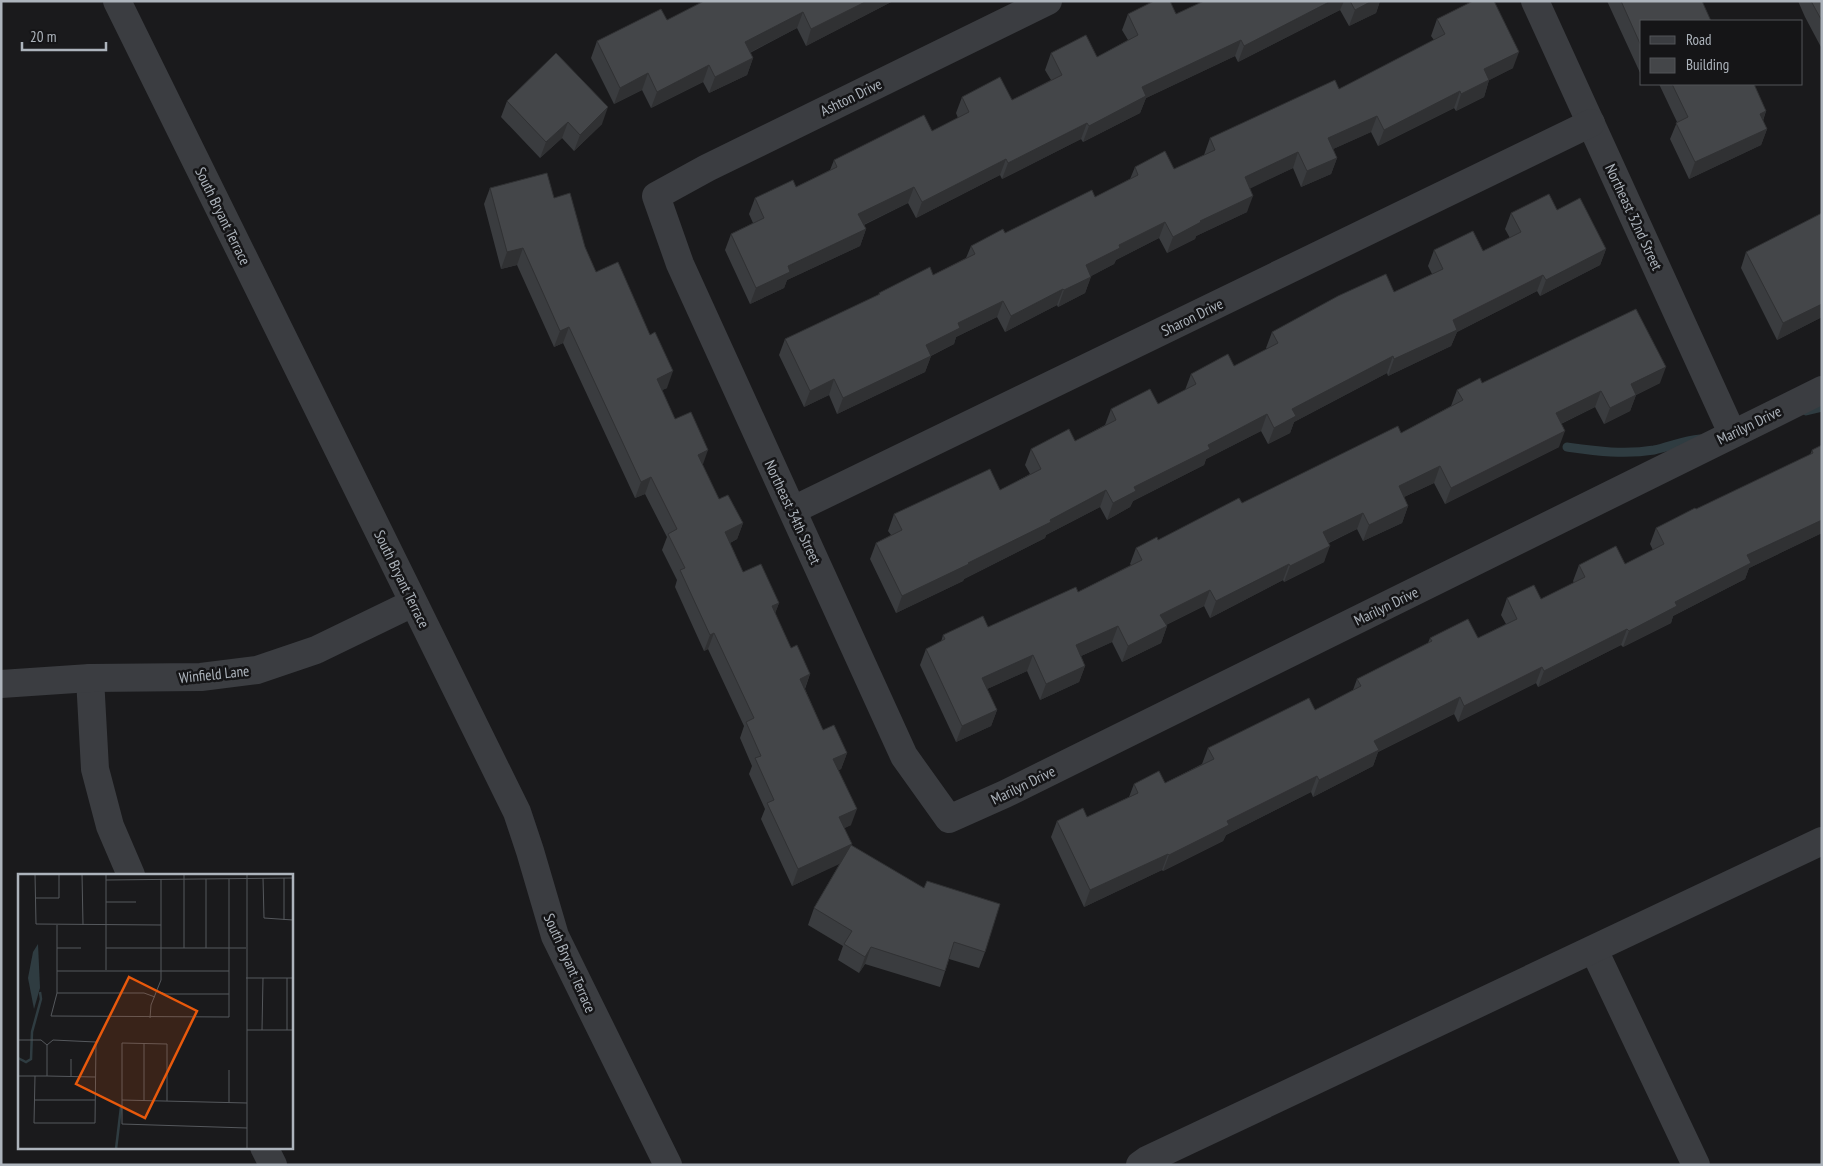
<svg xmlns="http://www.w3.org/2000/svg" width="1823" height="1166" font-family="'PT Sans Narrow',sans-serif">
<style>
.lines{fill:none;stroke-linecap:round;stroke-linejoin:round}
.stream{stroke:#2f3c41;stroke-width:9}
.minor{stroke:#3b3d41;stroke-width:28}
.wall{fill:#3a3c3f}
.shaded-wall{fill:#303133}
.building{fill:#444649;stroke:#303133}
.labels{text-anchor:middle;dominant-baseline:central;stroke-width:5;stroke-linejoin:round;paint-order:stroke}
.street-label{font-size:15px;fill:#adb4bc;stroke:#151517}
.inset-river{fill:none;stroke:#2f3c41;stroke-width:2.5}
.inset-road{fill:none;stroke:#55585c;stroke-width:1}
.view{fill:#e8590c;fill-opacity:0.15;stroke:#e8590c;stroke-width:2.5}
.inset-edge{fill:none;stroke:#adb4bc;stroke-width:2.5}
</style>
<rect width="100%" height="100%" fill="#1a1a1c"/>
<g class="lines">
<g class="stream">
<path d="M1806 411 1822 407"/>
<path d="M1567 447C1596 451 1624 455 1654 450 1669 447 1684 440 1700 439"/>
</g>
<g class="minor">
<path d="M117 1 517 812 530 851 555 936 668 1165"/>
<path d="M1048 1 707 168 656 196 680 264 904 756 949 819 1005 794 1822 390"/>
<path d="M1535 1 1732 433"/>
<path d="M793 510 1591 123"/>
<path d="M90 678 95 769 110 826 131 875"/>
<path d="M1 684 90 678 201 677 257 670 316 650 413 603"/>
<path d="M1594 950 1696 1165"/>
<path d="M264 1147 273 1165"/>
<path d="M1140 1165 1147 1160 1822 841"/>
</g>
</g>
<g class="wall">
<path d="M893 1 806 46 797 28 750 53 753 58 747 75 709 93 703 82 651 108 642 90 614 104 591 58 597 41 667 20Z"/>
<path d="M1204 1H1380L1376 13 1349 26 1340 10 1238 62 1235 56 1146 98 1140 113 1083 142 1081 139 1002 179 1000 175 916 218 908 203 864 225 866 229 860 246 787 280 784 288 750 304 725 250 731 234 753 223 749 214 755 198 796 187 830 170 834 160 932 131 958 118 956 113 962 97 1012 100 1051 80 1045 70 1051 53 1097 57 1128 40 1122 30 1128 14H1176Z"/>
<path d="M1607 1H1702L1642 21V77Z"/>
<path d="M1798 1H1822V49L1805 17Z"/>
<path d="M1437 19 1513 68 1489 80 1484 97 1456 111 1454 108 1378 146 1371 132 1333 149 1337 158 1331 174 1301 187 1293 168 1250 188 1247 212 1196 236 1195 239 1167 253 1159 238 1116 260 1114 264 1091 276 1085 293 1058 307 1057 305 1005 332 997 317 956 337 954 344 931 356 925 372 837 414 829 395 804 407 779 355 785 339 878 295 879 293 933 275 966 258 971 246 1005 233 1095 197 1130 179 1135 167 1174 169 1204 155 1210 138 1339 89 1434 40 1431 36Z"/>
<path d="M1659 84H1754L1766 111 1763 121 1767 129 1761 145 1689 179 1670 139 1677 122Z"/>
<path d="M507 101 602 124 574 151 562 138 540 158 501 117Z"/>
<path d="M490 188 554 198 585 247 596 272 667 388 662 390 675 419 703 466 719 499 743 523 737 539 730 543 743 572 779 603 775 613 791 648 810 674 805 689 823 730 847 753 841 769 839 770 851 825 844 828 851 845 985 952 979 968 949 959 940 987 865 964 859 973 838 960 843 946 808 925 814 908 840 863 792 886 761 819 765 809 749 774 752 766 740 738 744 726 708 649 704 651 675 587 677 580 662 550 667 537 645 494 635 498 563 343 554 347 517 265 501 269 484 204Z"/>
<path d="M1557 210 1606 249 1600 265 1540 296 1537 291 1457 332 1451 346 1388 376 1387 373 1294 422 1290 433 1268 444 1261 431 1206 459 1204 465 1133 501 1130 507 1107 520 1100 507 1046 535 1045 538 964 579 963 581 896 613 870 559 876 543 891 535 888 531 894 514 1000 490 1030 474 1025 465 1031 449 1075 441 1105 425 1111 409 1158 404 1185 390 1191 374 1234 366 1267 349 1266 348 1272 332 1394 292 1432 274 1428 266 1434 250 1483 251 1510 238 1505 229 1511 213Z"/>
<path d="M1746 252 1822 317 1777 340 1741 268Z"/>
<path d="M1482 383H1660L1636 395 1630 411 1604 424 1595 407 1561 424 1559 447 1445 504 1434 483 1404 497 1408 506 1402 523 1363 541 1357 529 1329 543 1324 562 1284 582 1283 580 1210 618 1204 606 1166 625 1167 626 1161 643 1122 662 1112 642 1081 656 1085 666 1079 682 1040 700 1027 671 987 689 997 710 991 726 956 742 920 665 926 649 941 642 943 635 988 627 1078 592 1131 565 1130 564 1136 548 1158 540 1401 433 1451 406 1457 390Z"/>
<path d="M1822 445V533L1749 568 1745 579 1673 616 1671 623 1623 647 1621 645 1538 687 1536 683 1458 722 1454 714 1378 752 1373 766 1313 797 1311 792 1226 835 1223 841 1163 871 1162 870 1084 907 1051 837 1057 821 1087 817 1129 797 1134 784 1165 783 1202 764 1208 748 1315 710 1353 690 1357 679 1428 643 1430 638H1478L1506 624 1501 615 1507 598 1541 599 1574 583 1573 581 1579 565 1625 564 1653 550 1650 544 1656 528 1810 455 1812 450Z"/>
</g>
<g class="shaded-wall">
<path d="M867 1H893L806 46 811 29Z"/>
<path d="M1331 1H1344L1340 10 1238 62 1244 46Z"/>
<path d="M1371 1H1380L1376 13 1349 26 1355 10Z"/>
<path d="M803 12 797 28 739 58 745 42Z"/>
<path d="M1241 40 1235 56 1146 98 1140 113 1083 142 1089 126 1142 87Z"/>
<path d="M1519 52 1513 68 1478 86 1484 69Z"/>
<path d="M753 58 747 75 709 93 715 77Z"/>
<path d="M709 65 703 82 651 108 657 92Z"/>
<path d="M648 73 642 90 614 104 620 88Z"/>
<path d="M1489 80 1484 97 1456 111 1461 94Z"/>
<path d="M1460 91 1454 108 1378 146 1384 130Z"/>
<path d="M608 107 602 124 574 151 580 135Z"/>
<path d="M1766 111 1760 128V114Z"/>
<path d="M1377 116 1371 132 1322 154 1328 138Z"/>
<path d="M568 122 562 138 540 158 546 142Z"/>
<path d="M1087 123 1081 139 1002 179 1008 163Z"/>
<path d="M1767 129 1761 145 1689 179 1695 162Z"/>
<path d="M1298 152 1293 168 1239 194 1245 177Z"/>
<path d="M1337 158 1331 174 1301 187 1307 171Z"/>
<path d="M1006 159 1000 175 916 218 922 202Z"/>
<path d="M914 187 908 203 852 230 858 214Z"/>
<path d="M1253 196 1247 212 1196 236 1195 239 1167 253 1173 237 1200 221Z"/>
<path d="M1165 222 1159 238 1116 260 1114 264 1080 282 1086 265 1119 245Z"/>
<path d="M866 229 860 246 787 280 784 288 750 304 756 288 788 266Z"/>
<path d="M523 248 517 265 501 269 507 252Z"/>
<path d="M1606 249 1600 265 1540 296 1546 280Z"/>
<path d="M1543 275 1537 291 1457 332 1451 346 1388 376 1394 359 1453 320Z"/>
<path d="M1091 277 1085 293 1058 307 1064 290Z"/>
<path d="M1063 289 1057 305 1005 332 1011 316Z"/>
<path d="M1003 301 997 317 956 337 954 344 930 356H931L925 372 837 414 843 398 926 345 958 323Z"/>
<path d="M1822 304V317L1777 340 1783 323Z"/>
<path d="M569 327 563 343 554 347 560 331Z"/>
<path d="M1393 356 1387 373 1294 422 1290 433 1268 444 1274 428 1292 409Z"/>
<path d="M1666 367 1660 383 1636 395 1630 411 1604 424 1610 408 1631 384Z"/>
<path d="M673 371 667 388 651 395 657 379Z"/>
<path d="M834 379 829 395 804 407 810 391Z"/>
<path d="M1601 391 1595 407 1550 429 1556 413Z"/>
<path d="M1267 414 1261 431 1206 459 1204 465 1133 501 1130 507 1107 520 1113 503 1134 487 1208 445Z"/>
<path d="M1565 431 1559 447 1445 504 1451 488Z"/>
<path d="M708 450 702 467 698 455Z"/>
<path d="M1440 466 1434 483 1393 502 1399 486Z"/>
<path d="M651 477 645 494 635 498 641 482Z"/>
<path d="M1106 490 1100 507 1046 535 1045 538 964 579 963 581 896 613 902 596 968 563Z"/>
<path d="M1408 506 1402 523 1363 541 1369 525Z"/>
<path d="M1363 513 1357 529 1317 548 1323 532Z"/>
<path d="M1822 520V533L1749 568 1745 579 1673 616 1671 623 1623 647 1629 631 1747 555Z"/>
<path d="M743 523 737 539 719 549 725 532Z"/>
<path d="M1330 546 1324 562 1284 582 1290 566Z"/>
<path d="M1289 564 1283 580 1210 618 1216 601Z"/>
<path d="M1210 590 1204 606 1154 631 1160 615Z"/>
<path d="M779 603 773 619 772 606Z"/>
<path d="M1118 626 1112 642 1070 661 1076 645Z"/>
<path d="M1167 626 1161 643 1122 662 1128 646Z"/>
<path d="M1627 629 1621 645 1538 687 1544 671Z"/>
<path d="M714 633 708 649 704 651 710 635Z"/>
<path d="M1033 655 1027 671 976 694 982 678Z"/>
<path d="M1085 666 1079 682 1040 700 1046 684Z"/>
<path d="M1542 667 1536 683 1458 722 1464 706Z"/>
<path d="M810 674 804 690 800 679Z"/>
<path d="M1460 697 1454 714 1378 752 1373 766 1313 797 1319 780 1374 741Z"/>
<path d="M997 710 991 726 956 742 962 726Z"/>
<path d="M847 753 841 769 827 775 833 759Z"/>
<path d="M1317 776 1311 792 1226 835 1223 841 1163 871 1169 855 1227 821Z"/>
<path d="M857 809 851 825 833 834 839 817Z"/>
<path d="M852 844 846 861 792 886 798 869Z"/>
<path d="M1168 854 1162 870 1084 907 1090 890Z"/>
<path d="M871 947 865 964 859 973 865 957Z"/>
</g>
<g class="building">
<path d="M704 1H867L811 29 803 12 745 42 753 58 715 77 709 65 657 92 648 73 620 88 597 41 661 9 667 20Z"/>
<path d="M1154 1H1170L1176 14 1204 1H1331L1244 46 1241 40 1142 87 1146 96 1089 126 1087 123 1008 163 1006 159 922 202 914 187 858 214 866 229 788 266 790 272 756 288 731 234 764 218 755 198 793 180 796 187 837 167 834 160 924 115 932 131 969 112 962 97 1000 77 1012 100 1062 75 1051 53 1086 35 1097 57 1138 35 1128 14Z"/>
<path d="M1350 1H1372L1355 10Z"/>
<path d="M1473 1H1494L1519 52 1484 69 1489 80 1461 94 1460 91 1384 130 1377 116 1328 138 1337 158 1307 171 1298 152 1245 177 1253 196 1200 221 1201 222 1173 237 1165 222 1119 245 1120 248 1086 265 1091 277 1064 290 1063 289 1011 316 1003 301 958 323 960 328 926 345 931 356 843 398 834 379 810 391 785 339 880 294 879 293 930 267 933 275 975 254 971 246 1003 229 1005 233 1092 190 1095 197 1138 175 1135 167 1165 151 1174 169 1215 150 1210 138 1335 80 1339 89 1445 34 1437 19Z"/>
<path d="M1621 1H1702L1711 21H1642V48Z"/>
<path d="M1811 1H1822V21Z"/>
<path d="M556 53 608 107 580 135 568 122 546 142 507 101Z"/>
<path d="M1672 84H1754L1766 111 1760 114 1767 129 1695 162 1676 123 1688 117Z"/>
<path d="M547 173 554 198 570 193 585 247 596 272 618 262 650 335 655 332 673 371 657 379 675 419 691 412 708 450 698 455 719 499 728 495 743 523 725 532 743 572 761 564 779 603 772 606 791 648 797 645 810 674 800 679 823 730 834 725 847 753 833 759 857 809 839 817 852 844 798 869 767 803 774 800 755 758 761 756 746 722 754 718 714 633 710 635 680 570 685 568 668 534 677 529 651 477 641 482 569 327 560 331 523 248 507 252 490 188Z"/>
<path d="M1549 194 1557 210 1580 198 1606 249 1546 280 1543 275 1453 320 1457 330 1394 359 1393 356 1292 409 1296 416 1274 428 1267 414 1208 445 1210 449 1134 487 1136 491 1113 503 1106 490 1050 520 1051 522 968 563 969 564 902 596 876 543 902 530 894 514 990 469 1000 490 1041 469 1031 449 1069 429 1075 441 1116 420 1111 409 1150 389 1158 404 1196 384 1191 374 1228 354 1234 366 1278 343 1272 332 1338 296 1386 274 1394 292 1443 269 1434 250 1473 231 1483 251 1521 232 1511 213Z"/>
<path d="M1822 213V304L1783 323 1746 252Z"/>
<path d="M1636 309 1666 367 1631 384 1636 395 1610 408 1601 391 1556 413 1565 431 1451 488 1440 466 1399 486 1408 506 1369 525 1363 513 1323 532 1330 546 1290 566 1289 564 1216 601 1210 590 1160 615 1167 626 1128 646 1118 626 1076 645 1085 666 1046 684 1033 655 982 678 997 710 962 726 926 649 945 639 943 635 983 616 988 627 1076 587 1078 592 1142 560 1136 548 1157 537 1158 540 1239 498 1242 503 1398 426 1401 433 1463 400 1457 390 1480 378 1482 383Z"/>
<path d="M1822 445V520L1747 555 1751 563 1675 602 1677 606 1629 631 1627 629 1544 671 1542 667 1464 706 1460 697 1374 741 1379 750 1319 780 1317 776 1227 821 1229 825 1169 855 1168 854 1090 890 1057 821 1083 808 1087 817 1138 793 1134 784 1159 771 1165 783 1214 759 1208 748 1309 698 1315 710 1361 686 1357 679 1432 641 1430 638 1468 619 1478 638 1517 619 1507 598 1534 585 1541 599 1585 577 1579 565 1616 546 1625 564 1664 544 1656 528 1695 508 1696 509 1813 453 1812 450Z"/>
<path d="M851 845 924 888 927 881 1000 904 985 952 954 942 945 971 871 947 865 957 844 944 852 931 814 908Z"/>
</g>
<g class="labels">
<g class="street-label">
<text transform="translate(851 97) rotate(-26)">Ashton Drive</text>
<text transform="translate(223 216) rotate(64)">South Bryant Terrace</text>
<text transform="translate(1634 217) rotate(65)">Northeast 32nd Street</text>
<text transform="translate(1192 317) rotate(-26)">Sharon Drive</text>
<text transform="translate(1749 425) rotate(-26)">Marilyn Drive</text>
<text transform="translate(793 512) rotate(65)">Northeast 34th Street</text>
<text transform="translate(402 579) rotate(64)">South Bryant Terrace</text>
<text transform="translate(1386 606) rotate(-26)">Marilyn Drive</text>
<text transform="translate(214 674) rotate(-6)">Winfield Lane</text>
<text transform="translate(1023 785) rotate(-26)">Marilyn Drive</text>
<text transform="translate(570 963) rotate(66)">South Bryant Terrace</text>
</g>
</g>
<g transform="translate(18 874)">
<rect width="275" height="275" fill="#1a1a1c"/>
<path d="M20 70 22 114 16 135 10 104 15 78Z" fill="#2f3c41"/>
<path class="inset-river" d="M0 184 8 188 13 185 14 158 23 125 22 118M98 275 103 233"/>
<path class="inset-road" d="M17 0 18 50 143 51M64 0 65 51M88 0V96M166 0V74M229 0V275M245 4 246 44 275 46M188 5V74M88 6 275 4M18 24H41V0M88 28H118M266 46V4M39 51V119L33 142 211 143V5M39 74H63M88 74H228M39 97H211M228 104H275M139 117 148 120H211M39 119H126L137 123M132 144 133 131 143 106V5M229 156H275M244 156 245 104M269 156V104M0 166H23L29 171V202H0M53 185V203M17 202 16 249H77L78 168 35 166 29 171M29 202 77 203M17 226H77M104 226 229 229M126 227V169M149 227V170L104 169V250L229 254M211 229V196"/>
<path class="view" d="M111 103 179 137 127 244 58 210Z"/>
<rect width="275" height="275" class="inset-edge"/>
</g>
<rect width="1823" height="1166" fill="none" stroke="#adb4bc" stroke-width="5"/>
<rect x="1640" y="20" width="162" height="65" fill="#151517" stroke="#525559"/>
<rect x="1650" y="36" width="25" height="8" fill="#3b3d41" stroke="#525559"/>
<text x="1686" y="45" font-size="15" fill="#adb4bc">Road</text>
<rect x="1650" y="58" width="25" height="15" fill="#444649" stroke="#525559"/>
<text x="1686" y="70" font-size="15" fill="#adb4bc">Building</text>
<path d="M22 42v8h84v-8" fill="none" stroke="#adb4bc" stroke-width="2.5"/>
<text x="30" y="42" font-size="15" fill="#adb4bc" stroke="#151517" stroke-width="4" paint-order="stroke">20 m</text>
</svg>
